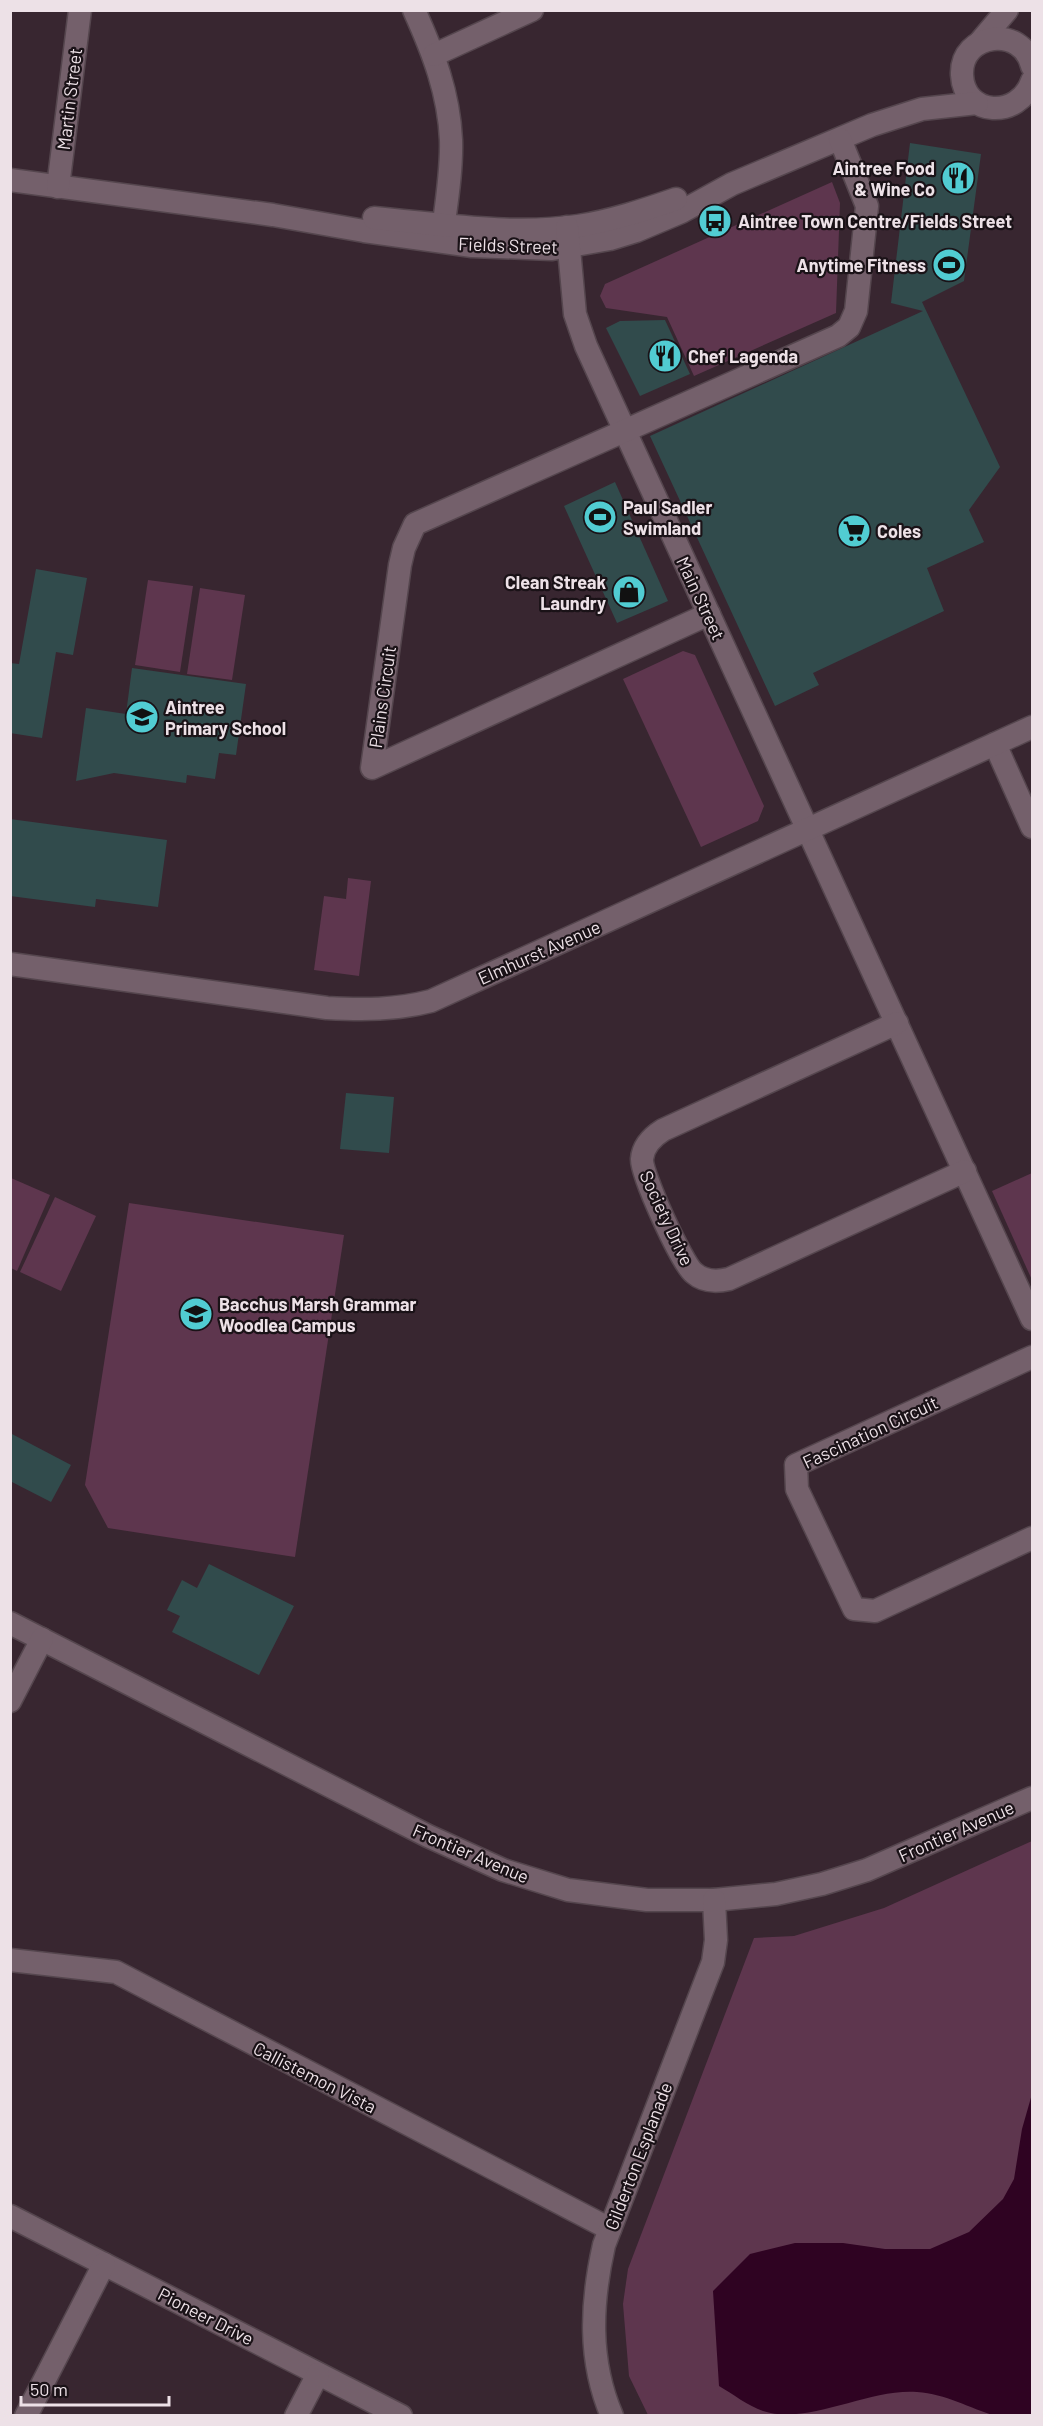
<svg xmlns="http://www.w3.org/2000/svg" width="1043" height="2426" font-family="Barlow,sans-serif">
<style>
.green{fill:#5e364e}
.water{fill:#2f0322}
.building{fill:#314b4c}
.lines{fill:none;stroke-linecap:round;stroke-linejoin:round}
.minor-casing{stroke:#55464e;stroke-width:25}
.minor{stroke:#74606b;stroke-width:22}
.labels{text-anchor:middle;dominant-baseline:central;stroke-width:4.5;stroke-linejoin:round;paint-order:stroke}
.street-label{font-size:18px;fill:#ede1e7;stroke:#1a1217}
.poi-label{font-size:18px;font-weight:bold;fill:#ede1e7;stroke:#1a1217;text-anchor:start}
</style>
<rect width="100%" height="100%" fill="#382630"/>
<g class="green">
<path d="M832 182 840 203 836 313 694 376 667 317 606 308 600 296 605 284Z"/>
<path d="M148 580 193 586 180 672 135 665Z"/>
<path d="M200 588 245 595 232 680 187 674Z"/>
<path d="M683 651 695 655 764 806 758 821 701 847 623 679Z"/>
<path d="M348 878 371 881 359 976 314 970 324 896 346 899Z"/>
<path d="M1032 1173V1280L992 1191Z"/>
<path d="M11 1178 50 1195 17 1271 11 1268Z"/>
<path d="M55 1197 96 1216 61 1291 20 1272Z"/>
<path d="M129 1203 344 1235 295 1557 108 1528 85 1485Z"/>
<path d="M1032 1841V2415H648L629 2376 623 2304 628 2269 754 1938 794 1936 884 1908Z"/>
</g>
<path class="water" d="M1032 2094V2415C1022 2416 1006 2418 996 2416 969 2408 946 2394 917 2392 869 2388 807 2426 763 2411 748 2406 733 2394 719 2386L713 2291 750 2254 795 2243H843L885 2249H930L969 2232 1003 2199 1014 2179 1022 2129Z"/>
<g class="building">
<path d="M910 143 981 154 964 281 922 302 1000 467 969 510 984 542 927 568 944 611 813 673 819 685 775 706 650 436 923 311 891 303Z"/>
<path d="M665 320 690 374 640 396 606 328 620 321Z"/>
<path d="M615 482 668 601 617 623 564 506Z"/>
<path d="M36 569 87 578 73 655 56 652 42 738 10 733V663L19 664Z"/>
<path d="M132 668 246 684 236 755 219 753 215 779 187 775 186 783 114 773 76 781 86 708 126 714Z"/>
<path d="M10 819 167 840 158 907 96 899 95 907 10 896Z"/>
<path d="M346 1093 394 1097 389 1153 340 1149Z"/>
<path d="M10 1433 71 1465 51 1502 10 1481Z"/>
<path d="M209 1564 294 1606 259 1675 172 1632 180 1616 167 1610 182 1580 197 1588Z"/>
</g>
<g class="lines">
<defs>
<g id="minor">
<path d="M414 10C433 52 449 93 451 140 452 171 446 206 442 237"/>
<path d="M980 42 1007 10"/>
<path d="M434 55 532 10"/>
<path d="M1032 66C1023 25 960 32 962 75 964 117 1019 119 1032 81"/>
<path d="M10 180 273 215 364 231 472 246 552 249 610 239 636 231 681 212 732 184 872 125 922 109 977 103"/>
<path d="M58 187 80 10"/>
<path d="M374 218C441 224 511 236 578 226 611 221 644 210 676 199"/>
<path d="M567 227 575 314 586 346 1032 1319"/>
<path d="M709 614 372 768 400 565 404 548 415 524 838 336 849 327 856 311 867 206 840 139"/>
<path d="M995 744 1032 827"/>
<path d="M10 964 327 1008C363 1010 396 1010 431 1001L1032 727"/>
<path d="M897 1023 663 1130C652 1137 643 1146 642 1159 641 1174 682 1264 694 1273 704 1282 716 1282 729 1279L965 1171"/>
<path d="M1032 1357 796 1465 797 1489 854 1609 875 1611 1032 1538"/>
<path d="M10 1623 428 1836 503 1870 568 1890 647 1900H714L776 1894 822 1884 867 1870 1032 1798"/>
<path d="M10 1701 42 1639"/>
<path d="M10 1960 116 1972 610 2229"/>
<path d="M10 2216 401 2416"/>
<path d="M26 2416 104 2264"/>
<path d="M296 2416 318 2374"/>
<path d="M612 2416C588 2360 591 2303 604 2245L713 1962 716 1940 714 1900"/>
</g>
</defs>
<use href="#minor" class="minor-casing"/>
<use href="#minor" class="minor"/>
</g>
<defs>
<symbol id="restaurant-disc" viewBox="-11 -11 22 22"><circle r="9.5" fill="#51ccd2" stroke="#1a1217"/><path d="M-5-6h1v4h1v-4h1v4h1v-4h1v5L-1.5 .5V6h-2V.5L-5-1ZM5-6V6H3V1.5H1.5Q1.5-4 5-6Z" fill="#111"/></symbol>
<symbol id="bus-disc" viewBox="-11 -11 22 22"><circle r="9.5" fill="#51ccd2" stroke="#1a1217"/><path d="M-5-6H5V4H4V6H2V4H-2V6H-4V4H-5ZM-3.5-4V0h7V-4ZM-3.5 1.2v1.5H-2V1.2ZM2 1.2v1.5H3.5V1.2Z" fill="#111"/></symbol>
<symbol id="stadium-disc" viewBox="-11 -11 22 22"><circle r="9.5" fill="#51ccd2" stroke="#1a1217"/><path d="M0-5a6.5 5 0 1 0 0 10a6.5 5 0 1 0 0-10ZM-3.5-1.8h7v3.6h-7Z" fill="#111"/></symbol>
<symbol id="supermarket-disc" viewBox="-11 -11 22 22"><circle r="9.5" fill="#51ccd2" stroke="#1a1217"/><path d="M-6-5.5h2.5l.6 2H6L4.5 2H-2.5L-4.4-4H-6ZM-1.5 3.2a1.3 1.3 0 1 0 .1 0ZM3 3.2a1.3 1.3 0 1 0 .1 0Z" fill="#111"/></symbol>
<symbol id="shop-disc" viewBox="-11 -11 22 22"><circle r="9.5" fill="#51ccd2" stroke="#1a1217"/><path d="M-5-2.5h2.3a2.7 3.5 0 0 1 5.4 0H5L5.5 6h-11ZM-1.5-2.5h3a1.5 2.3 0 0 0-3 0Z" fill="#111"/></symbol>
<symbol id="school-disc" viewBox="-11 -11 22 22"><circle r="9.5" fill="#51ccd2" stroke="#1a1217"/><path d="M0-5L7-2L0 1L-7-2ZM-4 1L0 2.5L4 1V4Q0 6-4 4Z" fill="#111"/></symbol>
</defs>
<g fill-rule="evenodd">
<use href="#restaurant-disc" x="939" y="159" width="38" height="38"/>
<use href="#bus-disc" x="696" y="202" width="38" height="38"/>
<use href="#stadium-disc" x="930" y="246" width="38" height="38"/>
<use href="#restaurant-disc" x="646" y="337" width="38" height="38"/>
<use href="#stadium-disc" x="581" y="498" width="38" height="38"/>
<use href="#supermarket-disc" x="835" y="512" width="38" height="38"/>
<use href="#shop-disc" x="610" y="573" width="38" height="38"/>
<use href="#school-disc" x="123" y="698" width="38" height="38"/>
<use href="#school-disc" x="177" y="1295" width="38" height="38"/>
</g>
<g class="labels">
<g class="street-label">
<text transform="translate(69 99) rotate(-83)">Martin Street</text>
<text transform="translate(508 245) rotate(2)">Fields Street</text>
<text transform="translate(701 598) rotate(65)">Main Street</text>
<text transform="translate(382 697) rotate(-82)">Plains Circuit</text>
<text transform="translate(539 952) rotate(-24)">Elmhurst Avenue</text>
<text transform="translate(667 1218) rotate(65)">Society Drive</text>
<text transform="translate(870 1432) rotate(-25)">Fascination Circuit</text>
<text transform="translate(956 1831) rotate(-24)">Frontier Avenue</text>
<text transform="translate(471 1853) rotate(23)">Frontier Avenue</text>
<text transform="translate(315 2077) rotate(27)">Callistemon Vista</text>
<text transform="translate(638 2156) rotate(-69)">Gilderton Esplanade</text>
<text transform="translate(206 2316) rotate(27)">Pioneer Drive</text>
</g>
<g class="poi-label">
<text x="935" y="168" text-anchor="end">Aintree Food<tspan x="935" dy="21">&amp; Wine Co</tspan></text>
<text x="738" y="221">Aintree Town Centre/Fields Street</text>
<text x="926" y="265" text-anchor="end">Anytime Fitness</text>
<text x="688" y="356">Chef Lagenda</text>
<text x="623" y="507">Paul Sadler<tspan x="623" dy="21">Swimland</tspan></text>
<text x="877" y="531">Coles</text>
<text x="606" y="582" text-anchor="end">Clean Streak<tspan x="606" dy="21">Laundry</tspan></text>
<text x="165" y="707">Aintree<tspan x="165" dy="21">Primary School</tspan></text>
<text x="219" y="1304">Bacchus Marsh Grammar<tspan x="219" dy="21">Woodlea Campus</tspan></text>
</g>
</g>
<rect width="1043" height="2426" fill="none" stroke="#ede1e7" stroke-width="24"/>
<path d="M21 2396v9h148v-9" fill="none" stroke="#ede1e7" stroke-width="3"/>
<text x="30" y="2396" font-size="18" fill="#ede1e7" stroke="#1a1217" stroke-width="4.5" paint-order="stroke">50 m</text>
</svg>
